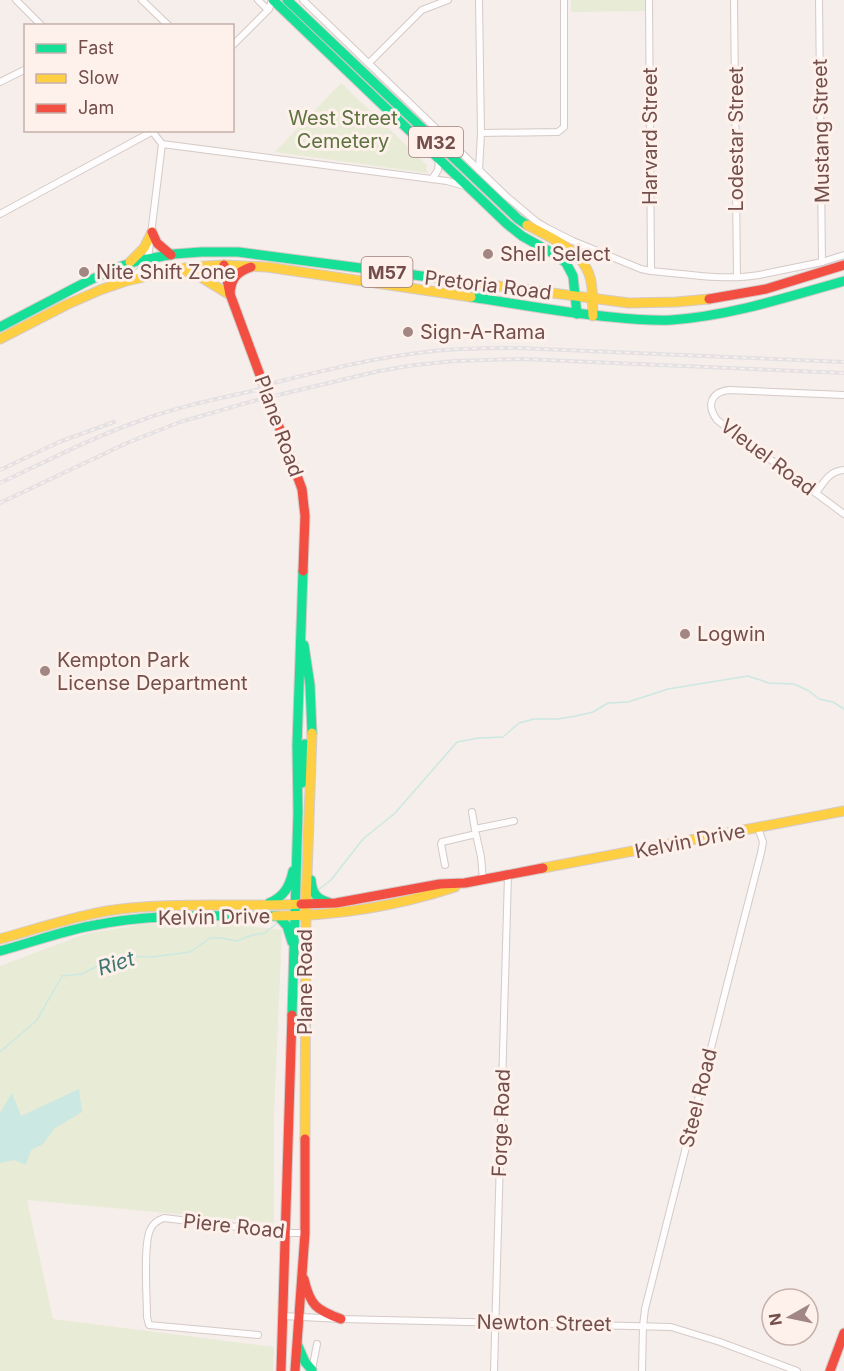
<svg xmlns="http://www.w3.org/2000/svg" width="844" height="1371" font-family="Inter,sans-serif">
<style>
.green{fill:#e8ebd5}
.water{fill:#cce8e2}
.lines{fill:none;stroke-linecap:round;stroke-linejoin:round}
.stream{stroke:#cce8e2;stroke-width:1.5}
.street-casing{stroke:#d4cac7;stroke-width:8}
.fast-casing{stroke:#d6cac8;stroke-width:11}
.slow-casing{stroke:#d6cac8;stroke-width:11}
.jam-casing{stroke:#d6cac8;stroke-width:11}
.street{stroke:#fefcfc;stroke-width:6}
.fast{stroke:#16e098;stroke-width:9}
.slow{stroke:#ffcf43;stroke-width:9}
.jam{stroke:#f24e42;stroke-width:9}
.rail-casing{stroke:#e3e1e4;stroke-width:4}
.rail{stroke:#fef1eb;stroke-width:1.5;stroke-dasharray:4.5;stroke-linecap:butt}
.poi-dot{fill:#a18683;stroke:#fef1eb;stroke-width:2}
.labels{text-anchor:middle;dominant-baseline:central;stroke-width:6;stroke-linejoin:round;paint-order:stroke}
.shield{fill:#fef1eb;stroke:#9d7f7b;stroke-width:1.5}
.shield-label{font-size:18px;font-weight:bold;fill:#734e4b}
.park-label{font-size:20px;fill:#5d7440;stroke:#fef1eb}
.street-label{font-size:20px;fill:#734e4b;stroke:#fef1eb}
.poi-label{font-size:20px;fill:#734e4b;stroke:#fef1eb;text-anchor:start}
.water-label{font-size:21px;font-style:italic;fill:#3f7872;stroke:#fef1eb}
</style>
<rect width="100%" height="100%" fill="#f6eeea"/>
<g class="green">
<path d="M571 0H646V11L571 12Z"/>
<path d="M341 83 428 166 426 168 428 173 275 152Z"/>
<path d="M213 922 282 930 274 1113V1223L27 1200 53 1319 274 1347 273 1371H0V966L85 934 144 924Z"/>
</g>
<path class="water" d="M79 1089 82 1112 55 1128 43 1144 31 1150 26 1165 14 1160 0 1163V1113L12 1093 21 1116Z"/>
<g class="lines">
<g class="stream">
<path d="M318 890 331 880 363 839 395 813 457 742 479 738 503 737 519 723 534 719H557L576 716 593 712 608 703 628 702 668 689 748 676 769 683 794 684 809 691 819 699 833 702 844 709"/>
<path d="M0 1052 37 1020 62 976 82 974 105 962 128 956 151 957 190 952 210 938H221L237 941 252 935 265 933 277 923"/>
</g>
<defs>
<g id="street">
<path d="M16 0 42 26"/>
<path d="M142 0 169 26"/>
<path d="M258 0 268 10"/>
<path d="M303 0 506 196 537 222 547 228 573 241 641 269 651 271C687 274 724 281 759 275L822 262 844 255"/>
<path d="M479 0 481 133 479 170"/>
<path d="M649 0 651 271"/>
<path d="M734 0 737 277"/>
<path d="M819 0 822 262"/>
<path d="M232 46 269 9 272 0"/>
<path d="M369 63 422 10 448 0"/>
<path d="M0 82 26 69"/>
<path d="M481 133 558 132 564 127V0"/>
<path d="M162 144 447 181 465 186"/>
<path d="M432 179 438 170 439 160"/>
<path d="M0 214 155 130"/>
<path d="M131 277 140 271 148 259 162 144 152 131"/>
<path d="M844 395 729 390C711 392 706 405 717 420L844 514"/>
<path d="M816 493C824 482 829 471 844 470"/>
<path d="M472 812 475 830"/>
<path d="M475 829 514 821"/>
<path d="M445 865 441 844 442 842 476 834 481 857 483 880"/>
<path d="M283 1316 341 1319 671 1327 720 1342 797 1371"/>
<path d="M258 1335 149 1325 147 1317C147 1298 143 1246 150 1230 153 1223 158 1220 164 1218L286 1233H305"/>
<path d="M312 1370 317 1344"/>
<path d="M494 1371 508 875"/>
<path d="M642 1371 643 1326 645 1309 728 981 761 853 763 842 758 828"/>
</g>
<g id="fast">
<path d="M273 0 507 224 522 236 556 255 566 263 573 276 577 314"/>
<path d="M287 0 518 219 527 225"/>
<path d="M471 297C518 304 564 313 611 317 631 319 651 321 671 320 730 316 787 297 844 281"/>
<path d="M0 327 86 282 116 268 137 261 174 254 201 252H238L437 278"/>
<path d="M304 645 310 685 312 733"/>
<path d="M302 783 305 744"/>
<path d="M311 880C312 892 316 899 328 902"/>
<path d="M269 903C284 897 290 886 293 871"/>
<path d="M278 916 287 926 292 942"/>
<path d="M0 951C30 943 59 932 90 926 150 913 213 916 275 916"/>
<path d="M292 1015 298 812 297 745 303 571"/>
<path d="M298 1346 305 1362 312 1370"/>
</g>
<g id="slow">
<path d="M527 225C549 237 580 249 589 274 594 287 592 302 593 316"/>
<path d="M130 262 144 248 152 232"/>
<path d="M183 270 199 276 230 295"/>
<path d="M437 278 629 303 676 302 709 299"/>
<path d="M0 339 66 305 100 290 126 281 189 267 224 265 267 267 471 297"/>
<path d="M543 868 844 811"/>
<path d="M275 916C336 916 397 906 455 887"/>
<path d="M0 939C43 927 86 912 130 908 187 902 244 907 301 904"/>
<path d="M305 1139 306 904 312 733"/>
</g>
<g id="jam">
<path d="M152 232 157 243 171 255"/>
<path d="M224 265 230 294 302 489 305 516 303 571"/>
<path d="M230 294C231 278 237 272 251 267"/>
<path d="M709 299 766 289 844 265"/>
<path d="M301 904 336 903 440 884 465 883 543 868"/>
<path d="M304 1279C310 1305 316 1310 341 1319"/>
<path d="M281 1371 292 1015"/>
<path d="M295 1371 305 1233V1139"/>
<path d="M830 1371 844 1333"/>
</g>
</defs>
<use href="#street" class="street-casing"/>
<use href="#fast" class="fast-casing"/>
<use href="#slow" class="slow-casing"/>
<use href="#jam" class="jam-casing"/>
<use href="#street" class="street"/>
<use href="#fast" class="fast"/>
<use href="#slow" class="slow"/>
<use href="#jam" class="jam"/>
<defs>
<g id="rail">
<path d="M260 386C315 373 370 358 426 352 457 348 487 348 518 348L844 362"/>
<path d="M0 470 59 442 114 422"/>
<path d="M0 483C47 461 93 437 142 420 183 405 227 397 270 387"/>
<path d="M0 503 127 443 180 422 257 400 379 371 415 365 454 361 522 359 844 373"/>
</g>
</defs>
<use href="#rail" class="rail-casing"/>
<use href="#rail" class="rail"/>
</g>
<g class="poi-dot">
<circle cx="488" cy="254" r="6"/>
<circle cx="84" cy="272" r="6"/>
<circle cx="408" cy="332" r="6"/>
<circle cx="685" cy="634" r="6"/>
<circle cx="45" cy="671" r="6"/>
</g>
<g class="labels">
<g class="shield">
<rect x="409" y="127" width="54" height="30" rx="4.5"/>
<rect x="361.5" y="257" width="51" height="30" rx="4.5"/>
</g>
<g class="shield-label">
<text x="436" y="142">M32</text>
<text x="387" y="272">M57</text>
</g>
<g class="park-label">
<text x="343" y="118">West Street<tspan x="343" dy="23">Cemetery</tspan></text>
</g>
<g class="street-label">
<text transform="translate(821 131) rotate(-91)">Mustang Street</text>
<text transform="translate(650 136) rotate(-90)">Harvard Street</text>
<text transform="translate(736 139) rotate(-90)">Lodestar Street</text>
<text transform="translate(488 285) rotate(7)">Pretoria Road</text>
<text transform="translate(279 426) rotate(70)">Plane Road</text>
<text transform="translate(768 457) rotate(37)">Vleuel Road</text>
<text transform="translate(690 841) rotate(-11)">Kelvin Drive</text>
<text transform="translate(214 917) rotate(-1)">Kelvin Drive</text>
<text transform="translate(305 982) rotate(-90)">Plane Road</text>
<text transform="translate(698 1098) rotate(-76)">Steel Road</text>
<text transform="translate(501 1123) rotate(-88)">Forge Road</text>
<text transform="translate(234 1226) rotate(6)">Piere Road</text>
<text transform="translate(544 1323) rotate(1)">Newton Street</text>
</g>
<g class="poi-label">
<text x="500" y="254">Shell Select</text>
<text x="96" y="272">Nite Shift Zone</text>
<text x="420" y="332">Sign-A-Rama</text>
<text x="697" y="634">Logwin</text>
<text x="57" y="660">Kempton Park<tspan x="57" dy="23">License Department</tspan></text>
</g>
<g class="water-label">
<text transform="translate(116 963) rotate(-17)">Riet</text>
</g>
</g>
<rect x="24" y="24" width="210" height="108" fill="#fef1eb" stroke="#c6b0ab" stroke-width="1.5"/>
<rect x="36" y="44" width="30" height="9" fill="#16e098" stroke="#c6b0ab" stroke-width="1.5"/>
<text x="78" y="54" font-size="18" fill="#734e4b">Fast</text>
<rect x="36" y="74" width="30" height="9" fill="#ffcf43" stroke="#c6b0ab" stroke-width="1.5"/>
<text x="78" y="84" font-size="18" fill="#734e4b">Slow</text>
<rect x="36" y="104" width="30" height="9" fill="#f24e42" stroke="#c6b0ab" stroke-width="1.5"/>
<text x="78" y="114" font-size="18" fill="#734e4b">Jam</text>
<g transform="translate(790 1317) rotate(261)"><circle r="28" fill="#fef1eb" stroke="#c6b0ab" stroke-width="1.5"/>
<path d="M0-4.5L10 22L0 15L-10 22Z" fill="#a18683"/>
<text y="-9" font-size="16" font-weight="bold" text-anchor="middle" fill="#734e4b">N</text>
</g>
</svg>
